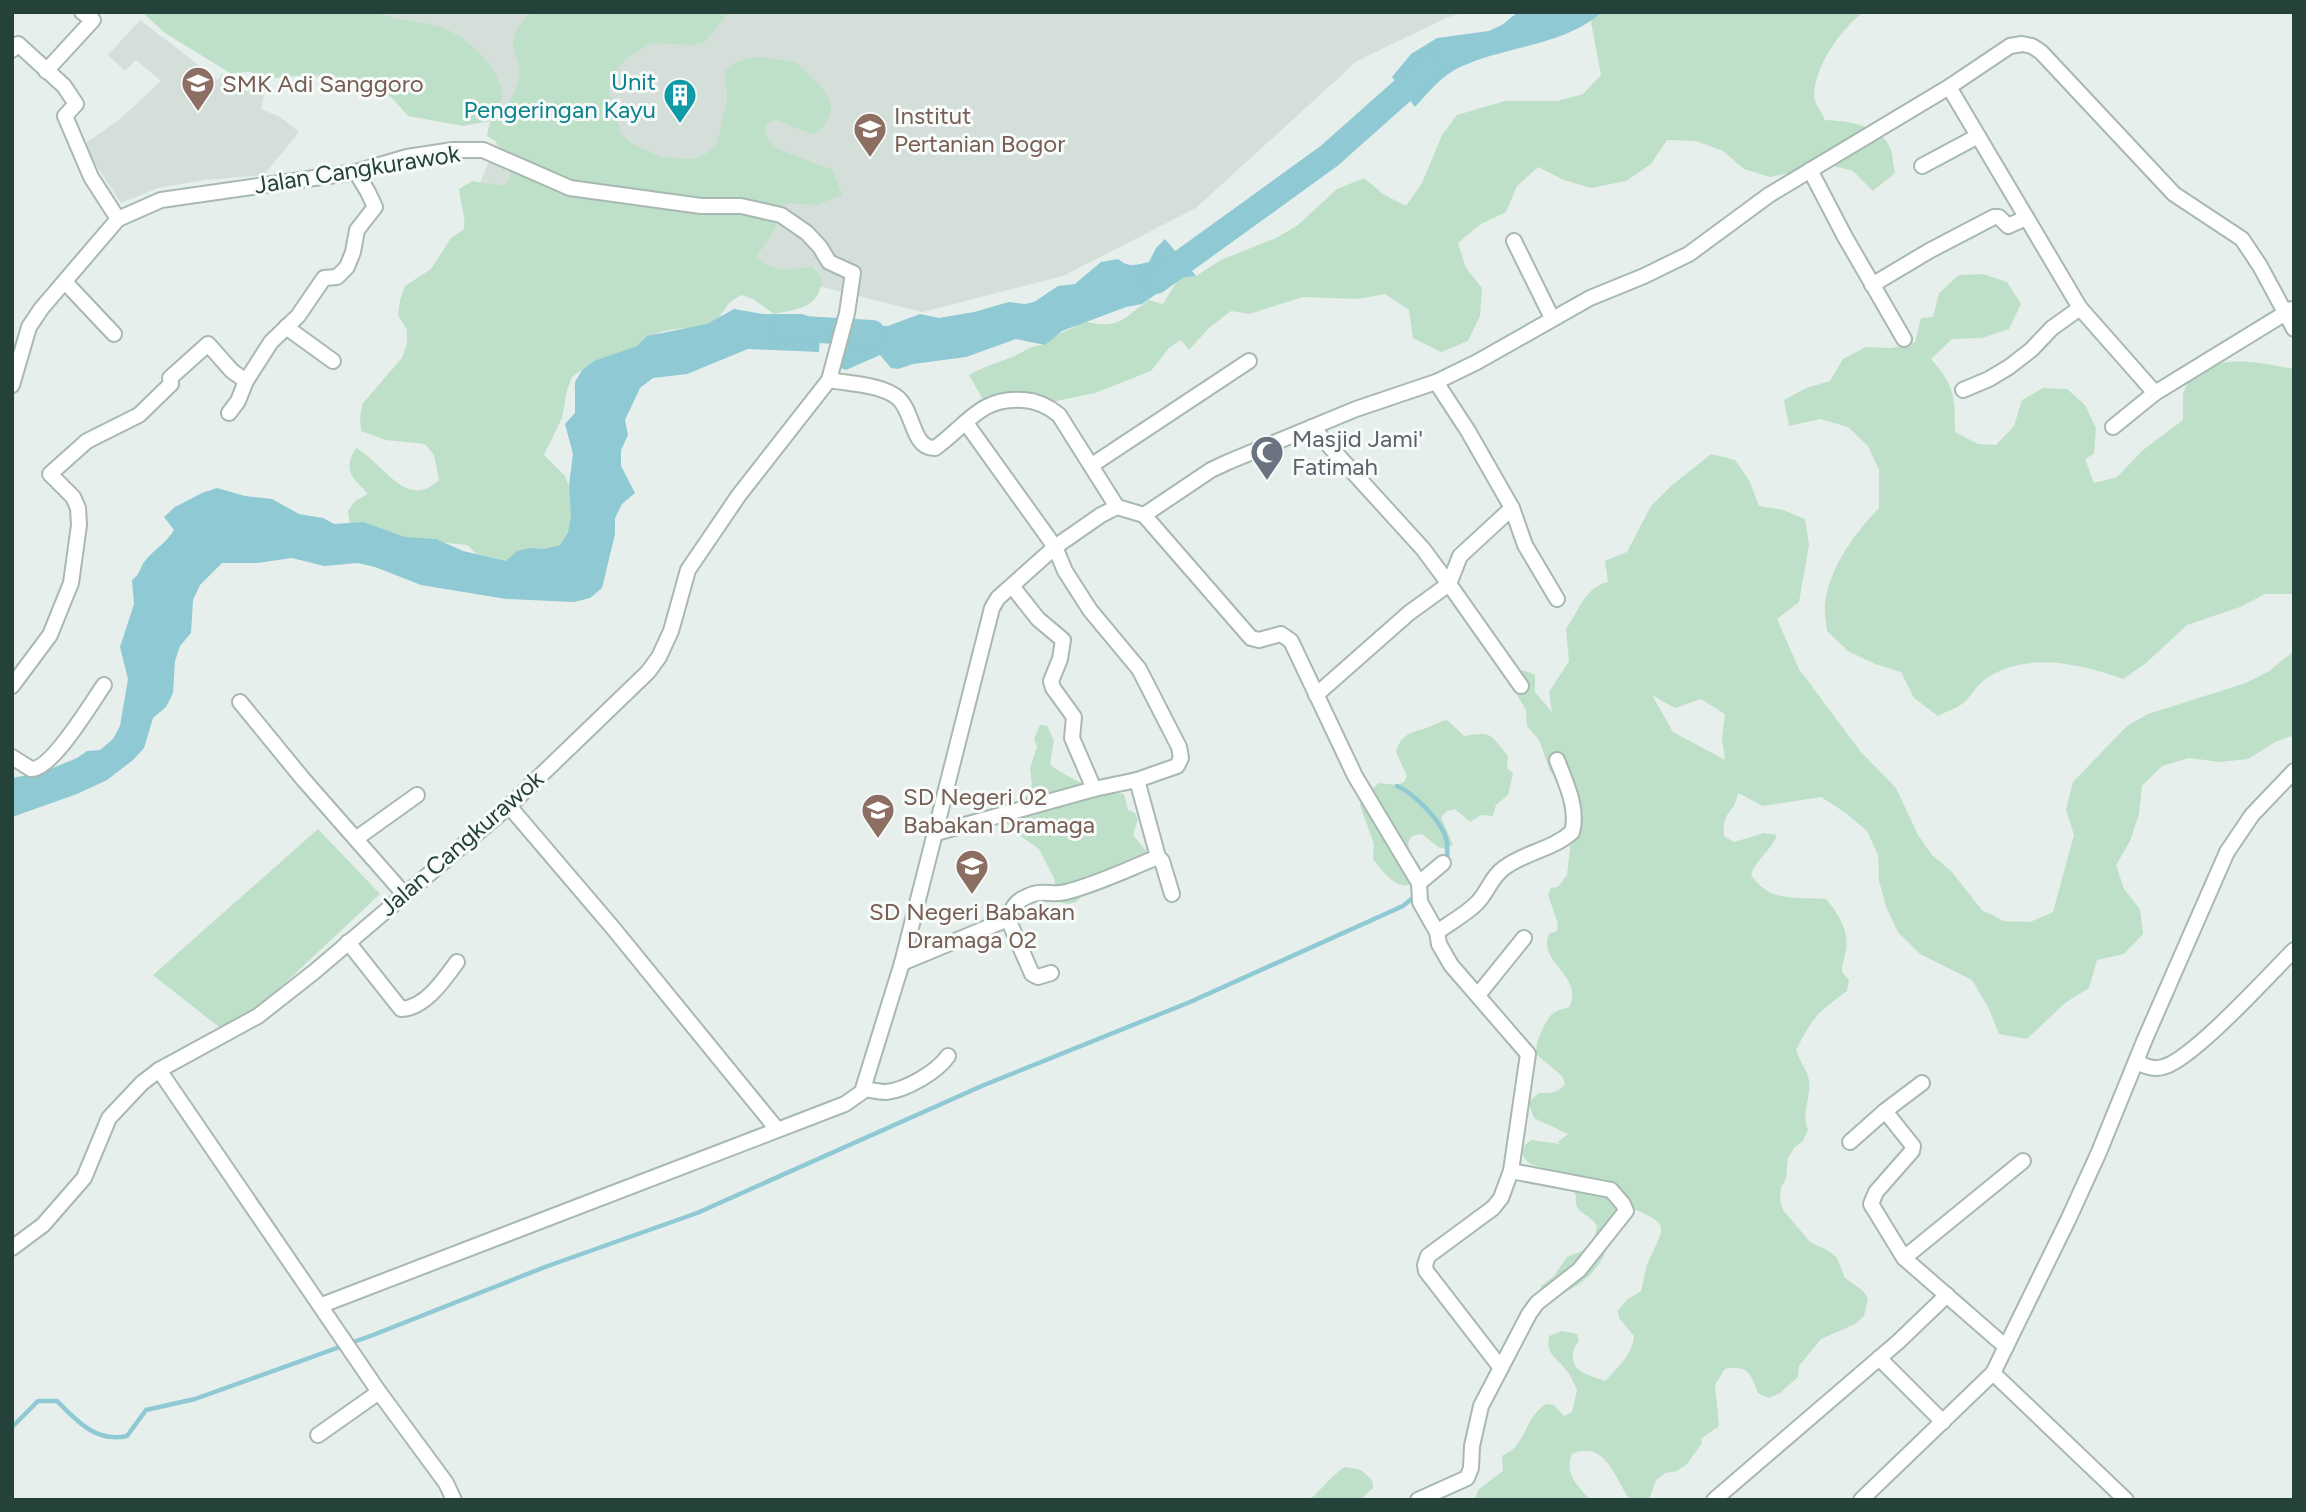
<svg xmlns="http://www.w3.org/2000/svg" width="2306" height="1512" font-family="Figtree,sans-serif">
<style>
.built{fill:#d4dfda}
.green{fill:#bfe0c8;fill-rule:evenodd}
.water{fill:#8ec9d4}
.lines{fill:none;stroke-linecap:round;stroke-linejoin:round}
.stream{stroke:#8ec9d4;stroke-width:4.5}
.river{stroke:#8ec9d4;stroke-width:26}
.minor-casing{stroke:#a8b8b2;stroke-width:18}
.minor{stroke:#fff;stroke-width:14}
.labels{text-anchor:middle;dominant-baseline:central;stroke-width:6;stroke-linejoin:round;paint-order:stroke}
.culture-label{font-size:24px;fill:#0d838f;stroke:#f7fbf9;text-anchor:end}
.education-label{font-size:24px;fill:#785e54;stroke:#f7fbf9;text-anchor:start}
.street-label{font-size:24px;fill:#24423a;stroke:#f7fbf9}
.worship-label{font-size:24px;fill:#5b616d;stroke:#f7fbf9;text-anchor:start}
</style>
<rect width="100%" height="100%" fill="#e6efeb"/>
<g class="built">
<path d="M156 12H1465L1446 18 1357 61 1196 208 1063 276 922 312 474 199 505 120 210 53Z"/>
<path d="M140 20 218 80 222 74 266 85 261 109 280 117 299 132 264 175 205 180 158 188 121 203 83 145 120 119 161 81 136 60 125 71 108 55Z"/>
</g>
<g class="green">
<path d="M142 12H377C396 21 416 20 437 26 458 31 481 52 493 70 498 77 501 87 503 96L492 120C505 111 523 84 519 67 517 57 512 52 513 40 515 28 523 21 531 12H729L705 42 692 45 651 43 627 58 619 67 610 78 609 91 621 134 632 144 661 157 691 159 706 154 717 144 727 100 725 71C743 55 757 56 781 60 785 61 792 60 796 63 800 65 805 71 808 74 831 94 843 112 814 135L776 120 765 125 767 139 778 149 833 170 842 195 816 205 789 203 777 206 781 215 771 236 756 257C774 274 788 269 812 267L822 278C820 308 798 309 774 314L753 299 741 295 730 302 712 327C679 329 647 325 632 358L594 361 572 377 567 390 562 418 544 455 565 476 579 513 560 545 545 550 531 548 506 561 477 554 467 545 420 540 410 546 350 529 348 511 355 501 368 494C352 477 342 471 356 448 385 464 406 511 439 480L434 455 425 444 386 440 361 431 360 417 363 403 402 358 407 344V330L398 315 400 300 405 286 431 269 451 238 464 229C466 214 460 204 459 189L472 181 502 186 509 180 512 166 498 143 487 136 490 121 463 126 408 116 392 98 373 85 349 82 331 73 274 78 249 72 230 73 165 33Z"/>
<path d="M1594 12H1864C1841 28 1815 66 1814 95 1814 102 1822 113 1825 120 1847 121 1882 125 1891 150 1893 157 1893 165 1895 173L1873 191 1853 171 1826 164 1770 177 1744 169 1723 151 1696 141 1667 140 1651 164 1626 181 1591 188 1564 180 1538 167 1517 186 1506 212 1481 224 1458 243 1466 268 1482 288 1480 316 1468 341 1441 352 1413 338 1409 310 1385 294 1357 299 1303 297 1249 314 1231 311 1209 328 1189 350 1181 340 1169 348 1151 371 1095 393 1032 406 1014 397 982 398 969 375C983 367 997 363 1012 357 1024 352 1032 344 1045 345 1060 329 1069 333 1083 321 1120 330 1122 319 1149 300L1163 304 1179 278 1196 276 1221 260 1276 238 1298 225 1337 189 1364 178 1383 194 1406 206 1422 183 1442 135 1457 115 1505 101H1557L1583 94 1601 75 1591 22Z"/>
<path d="M1983 274 2007 282 2021 304 2009 329 1982 338 1952 339 1931 359C1955 386 1955 397 1955 432L1978 444 1996 445 2014 426 2022 400 2043 388 2067 389 2085 405 2096 428 2094 454 2085 459 2094 483 2117 477 2143 450 2183 420V394L2193 369C2236 357 2251 361 2294 369V594H2265L2240 607 2187 625 2146 663 2123 679C2081 663 2023 651 1984 680 1975 687 1970 698 1962 704 1955 709 1945 712 1938 716L1914 698 1901 672 1875 664 1848 651 1827 631C1826 622 1824 612 1825 603 1829 568 1855 533 1879 508V470L1868 446 1848 427 1820 419 1789 426 1784 400 1806 388 1830 381 1843 359 1866 347 1892 348 1915 342 1921 318 1933 317 1939 293 1959 275Z"/>
<path d="M1711 454 1735 460 1749 480 1759 506 1783 510 1805 519 1809 545 1799 602 1777 619 1799 669 1861 752 1896 788 1918 835 1932 855 1951 871 1982 910 2004 921 2030 922 2053 912 2074 835 2066 810 2073 782 2127 726 2148 714 2246 683 2269 671 2294 651V735L2275 742 2248 759 2220 762 2189 758 2162 766 2142 786 2139 814 2130 841 2116 865 2124 889 2140 909 2143 934 2124 954 2097 960 2089 988 2065 1003 2027 1039 1999 1034 1988 1007 1972 980 1920 954 1898 932 1887 909 1879 881 1878 855 1867 831 1846 813 1821 797 1763 806 1738 793C1735 813 1721 812 1724 836L1734 842 1764 833 1777 835C1771 851 1756 859 1751 875 1770 903 1795 897 1826 899 1838 913 1849 930 1846 950 1845 958 1842 963 1842 972L1849 980 1847 991C1817 1013 1813 1017 1796 1050 1799 1061 1808 1071 1809 1081 1811 1098 1801 1113 1808 1130L1803 1141 1794 1148 1788 1158 1786 1178 1781 1188 1780 1199 1783 1210 1810 1242 1829 1251 1837 1258 1845 1278 1862 1290 1868 1298 1864 1316 1855 1324 1821 1339 1799 1366 1798 1377 1780 1393 1769 1398 1758 1393C1750 1373 1749 1365 1725 1369L1715 1385 1719 1426 1701 1439 1702 1443 1687 1464 1677 1471 1665 1473 1656 1480 1649 1500 1629 1499C1614 1475 1604 1440 1572 1454 1564 1475 1577 1484 1590 1500H1474L1479 1489 1503 1471 1502 1456C1507 1453 1513 1450 1516 1446 1527 1432 1529 1415 1546 1404L1554 1405 1564 1416 1572 1412 1577 1390C1574 1384 1571 1375 1566 1370 1557 1358 1545 1354 1549 1336L1562 1331 1577 1334 1579 1341C1574 1347 1573 1350 1573 1357 1572 1373 1593 1376 1605 1381 1617 1368 1632 1356 1634 1336L1619 1318 1618 1310 1628 1299 1641 1291C1644 1280 1645 1268 1650 1258 1665 1226 1669 1224 1634 1209 1611 1217 1613 1235 1605 1253 1597 1274 1563 1303 1540 1293L1541 1286 1554 1276 1567 1257 1582 1251 1594 1241 1597 1226C1590 1212 1573 1215 1576 1196L1572 1189 1556 1183 1549 1169C1536 1166 1527 1166 1522 1153L1525 1145 1531 1140 1560 1144 1558 1142 1568 1134 1534 1118 1528 1102 1539 1093C1550 1093 1557 1094 1565 1084L1562 1076 1536 1054C1535 1042 1544 1023 1552 1014 1557 1010 1563 1009 1569 1007 1585 976 1537 963 1549 934L1557 931 1558 924 1548 895 1551 888 1558 887 1567 875 1574 811 1568 788 1550 771 1539 740 1527 726 1526 710 1508 680C1514 670 1525 668 1535 675V692L1552 712 1549 692 1569 661 1566 629C1579 611 1584 588 1608 582L1605 561 1627 552 1651 506 1671 486ZM1652 695 1675 708 1701 699 1725 714 1722 739 1725 760 1673 732Z"/>
<path d="M1447 720 1464 736C1493 731 1490 734 1508 756L1507 768 1513 773 1508 795 1496 805 1493 816 1481 815 1470 822 1455 809 1447 811 1441 817 1453 845 1446 849 1438 847 1422 834 1412 836 1408 842C1409 846 1409 850 1410 853 1414 860 1421 862 1421 871 1421 877 1417 882 1412 884 1395 891 1382 870 1373 859L1374 844 1360 805 1362 797 1379 783 1397 785 1404 782 1407 776 1396 752C1402 734 1409 733 1426 728 1434 726 1438 721 1447 720Z"/>
<path d="M1040 725 1047 726 1054 740 1050 764C1054 770 1092 789 1100 791 1108 793 1116 793 1124 794L1128 810 1135 813 1138 819 1133 835 1147 852V860L1088 890 1076 902 1068 904 1059 902 1053 897 1055 880 1039 849 1019 835 1007 823 1030 791 1032 784 1030 768 1037 747 1034 739Z"/>
<path d="M318 829 380 894 267 1000 224 1031 153 975Z"/>
<path d="M1345 1467 1361 1470 1372 1480 1373 1488 1360 1500H1309C1322 1490 1331 1475 1345 1467Z"/>
</g>
<g class="water">
<path d="M1518 12H1602C1562 47 1507 45 1460 67 1442 75 1428 93 1415 107L1392 77 1411 54 1437 38 1489 31 1502 25Z"/>
<path d="M1165 239 1196 276 1179 278 1142 304 1126 307 1062 331 1045 345 1016 339 966 357 913 364 898 369 891 368 880 355 846 370 836 366 848 325 888 326 920 314 939 318 974 312 1009 302 1025 304 1034 302 1058 286 1075 284 1101 262 1118 259C1129 268 1136 265 1149 262L1156 248Z"/>
<path d="M734 309 763 314H802L821 321 819 352 748 349 687 374 653 378 640 388 625 420 628 435 621 450V466L635 493 622 504 615 518V534L602 588 590 598 574 602 506 599 421 585 375 567 358 563 324 566 292 558 257 563H222L200 585 193 600 191 633 180 646 175 661 173 693 166 707 153 718 144 748 133 760 107 780 77 794 12 817V778L43 772 77 758 87 751 100 750 113 739 120 726 128 679 120 647 134 604 132 580C140 575 140 567 145 561 155 548 165 545 174 530L164 517 175 507 202 493 217 488 245 496 272 499 299 514 323 518 334 524 363 522 405 537 436 539 463 551 506 561 517 551 531 548 545 549 560 545 568 532 571 517 569 485 573 454 565 424 575 413V382L582 370 594 361 637 346 647 336 707 324Z"/>
</g>
<g class="lines">
<g class="stream">
<path d="M1397 786C1414 793 1441 821 1446 838 1448 845 1447 854 1447 861"/>
<path d="M12 1427 38 1401H57C77 1421 96 1443 127 1436L146 1410 195 1399 373 1335 545 1267 697 1213 984 1085 1190 1002 1403 906 1415 896"/>
</g>
<g class="river">
<path d="M1156 281 1329 156 1428 68"/>
<path d="M784 328 872 333"/>
</g>
<defs>
<g id="minor">
<path d="M12 50 18 44 64 86 76 104 65 116 91 177 118 219"/>
<path d="M46 71 93 20 82 12"/>
<path d="M1949 87 2080 308 2155 393 2292 309"/>
<path d="M1922 166 1978 136"/>
<path d="M1810 170 1845 237 1904 339"/>
<path d="M1514 241 1552 318"/>
<path d="M65 282 114 334"/>
<path d="M1872 285 1929 251 1994 217H1999L2008 226 2026 218"/>
<path d="M286 327 333 361"/>
<path d="M829 380C850 384 881 384 898 398 914 412 912 449 935 448 967 425 981 396 1024 400 1038 401 1048 406 1059 415L1117 507"/>
<path d="M1436 382 1468 431 1512 508 1525 545 1557 599"/>
<path d="M12 385 29 327 41 309 118 219 161 200 356 172 407 157 453 150H483L570 188 701 206H741L781 215 807 233 820 247 829 262 853 273 847 313 829 380 739 495 688 570 671 631 659 657 648 672 509 806 314 972 258 1016 159 1070 142 1083 109 1118 84 1178 43 1225 12 1248"/>
<path d="M1963 390 1989 379 2009 367 2031 350 2052 328 2080 308"/>
<path d="M229 413 238 401 246 381 271 342 298 316 324 278 337 277 347 267 353 252 357 230 375 207 368 192 356 172"/>
<path d="M966 423 1055 547 1065 571 1090 610 1139 669 1179 747 1181 758 1177 766 1137 780"/>
<path d="M1312 427 1423 549 1449 584"/>
<path d="M2113 427 2155 393"/>
<path d="M1092 465 1249 361"/>
<path d="M1144 515 1251 638 1259 640 1281 634 1291 641 1355 776 1419 883 1420 902 1437 932 1439 944 1451 965 1528 1054 1511 1171 1501 1198 1493 1208 1428 1256 1425 1265 1426 1271 1501 1368"/>
<path d="M1449 584 1460 556 1512 508"/>
<path d="M1012 586 1038 619 1063 640 1060 659 1051 681 1053 688 1074 717 1072 738 1094 789"/>
<path d="M12 686 50 635 71 583 79 525 78 508 73 497 50 474 87 441 139 415 171 384 170 378 208 344 232 371 246 381"/>
<path d="M1316 695 1409 613 1449 584 1521 686"/>
<path d="M240 702 303 779 404 894"/>
<path d="M12 757 31 769C52 770 92 702 104 685"/>
<path d="M509 806 613 928 776 1128"/>
<path d="M936 833 1094 789 1137 780 1158 857 1162 861 1172 894"/>
<path d="M357 838 417 795"/>
<path d="M1419 883 1443 863"/>
<path d="M1008 919 1032 974 1038 977 1051 973"/>
<path d="M1437 932C1450 923 1466 914 1477 903 1488 892 1491 877 1504 868 1525 852 1552 850 1572 832 1579 809 1565 781 1557 760"/>
<path d="M348 942 401 1009C425 1008 444 980 457 962"/>
<path d="M902 963 1008 919C1012 909 1014 903 1024 898 1041 888 1051 896 1066 892 1098 884 1128 869 1158 857"/>
<path d="M1478 995 1524 938"/>
<path d="M2136 1062C2145 1066 2153 1070 2163 1067 2192 1060 2269 975 2294 950"/>
<path d="M159 1070 379 1392 446 1483 454 1500"/>
<path d="M864 1089C871 1090 879 1092 886 1092 906 1090 937 1072 948 1056"/>
<path d="M1885 1111 1913 1146 1912 1151 1876 1192 1871 1204 1904 1258 2006 1347"/>
<path d="M1850 1142 1885 1111 1922 1083"/>
<path d="M1904 1258 2023 1161"/>
<path d="M322 1305 845 1104 862 1092 902 963 992 608 998 598 1055 547 1101 515 1117 507 1144 515 1211 470 1228 462 1356 409 1436 382 1477 362 1590 298 1644 276 1689 254 1769 195 1949 87 2010 46 2022 44 2032 46 2041 52 2174 194 2242 239 2260 266 2294 329"/>
<path d="M1879 1358 1943 1422"/>
<path d="M1993 1373 2126 1500"/>
<path d="M318 1435 379 1392"/>
<path d="M1418 1500 1467 1478 1471 1468 1472 1446 1481 1406 1529 1314 1537 1303 1579 1270 1626 1211 1623 1204 1611 1190 1511 1171"/>
<path d="M1714 1500 1898 1342 1947 1295"/>
<path d="M1861 1500 1993 1373 2068 1220 2099 1152 2145 1039 2227 852 2252 815 2294 771"/>
</g>
</defs>
<use href="#minor" class="minor-casing"/>
<use href="#minor" class="minor"/>
</g>
<defs>
<symbol id="school-pin" viewBox="-11 -11 22 30"><path d="M0 17L-7.5 6A9.5 9.5 0 1 1 7.5 6Z" fill="#8d6e63" stroke="#f7fbf9"/><path d="M0-5L7-2L0 1L-7-2ZM-4 1L0 2.5L4 1V4Q0 6-4 4Z" fill="#fff"/></symbol>
<symbol id="building-pin" viewBox="-11 -11 22 30"><path d="M0 17L-7.5 6A9.5 9.5 0 1 1 7.5 6Z" fill="#0f9aa8" stroke="#f7fbf9"/><path d="M-4-6H4V6H1V3H-1V6H-4ZM-2.5-4.3h1.7v1.8h-1.7ZM.8-4.3h1.7v1.8H.8ZM-2.5-1h1.7V.8h-1.7ZM.8-1h1.7V.8H.8Z" fill="#fff"/></symbol>
<symbol id="university-pin" viewBox="-11 -11 22 30"><path d="M0 17L-7.5 6A9.5 9.5 0 1 1 7.5 6Z" fill="#8d6e63" stroke="#f7fbf9"/><path d="M0-5L7-2L0 1L-7-2ZM-4 1L0 2.5L4 1V4Q0 6-4 4Z" fill="#fff"/></symbol>
<symbol id="mosque-pin" viewBox="-11 -11 22 30"><path d="M0 17L-7.5 6A9.5 9.5 0 1 1 7.5 6Z" fill="#6b7280" stroke="#f7fbf9"/><path d="M3.5-4.9A6 6 0 1 0 3.5 4.9A5 5 0 1 1 3.5-4.9Z" fill="#fff"/></symbol>
</defs>
<g fill-rule="evenodd">
<use href="#school-pin" x="179" y="64" width="38" height="52"/>
<use href="#building-pin" x="661" y="76" width="38" height="52"/>
<use href="#university-pin" x="851" y="110" width="38" height="52"/>
<use href="#mosque-pin" x="1248" y="433" width="38" height="52"/>
<use href="#school-pin" x="859" y="791" width="38" height="52"/>
<use href="#school-pin" x="953" y="847" width="38" height="52"/>
</g>
<g class="labels">
<g class="culture-label">
<text x="656" y="81">Unit<tspan x="656" dy="28">Pengeringan Kayu</tspan></text>
</g>
<g class="education-label">
<text x="222" y="83">SMK Adi Sanggoro</text>
<text x="894" y="115">Institut<tspan x="894" dy="28">Pertanian Bogor</tspan></text>
<text x="903" y="796">SD Negeri 02<tspan x="903" dy="28">Babakan Dramaga</tspan></text>
<text x="972" y="911" text-anchor="middle">SD Negeri Babakan<tspan x="972" dy="28">Dramaga 02</tspan></text>
</g>
<g class="street-label">
<text transform="translate(357 169) rotate(-9)">Jalan Cangkurawok</text>
<text transform="translate(461 843) rotate(-41)">Jalan Cangkurawok</text>
</g>
<g class="worship-label">
<text x="1292" y="438">Masjid Jami'<tspan x="1292" dy="28">Fatimah</tspan></text>
</g>
</g>
<rect width="2306" height="1512" fill="none" stroke="#24423a" stroke-width="28"/>
</svg>
